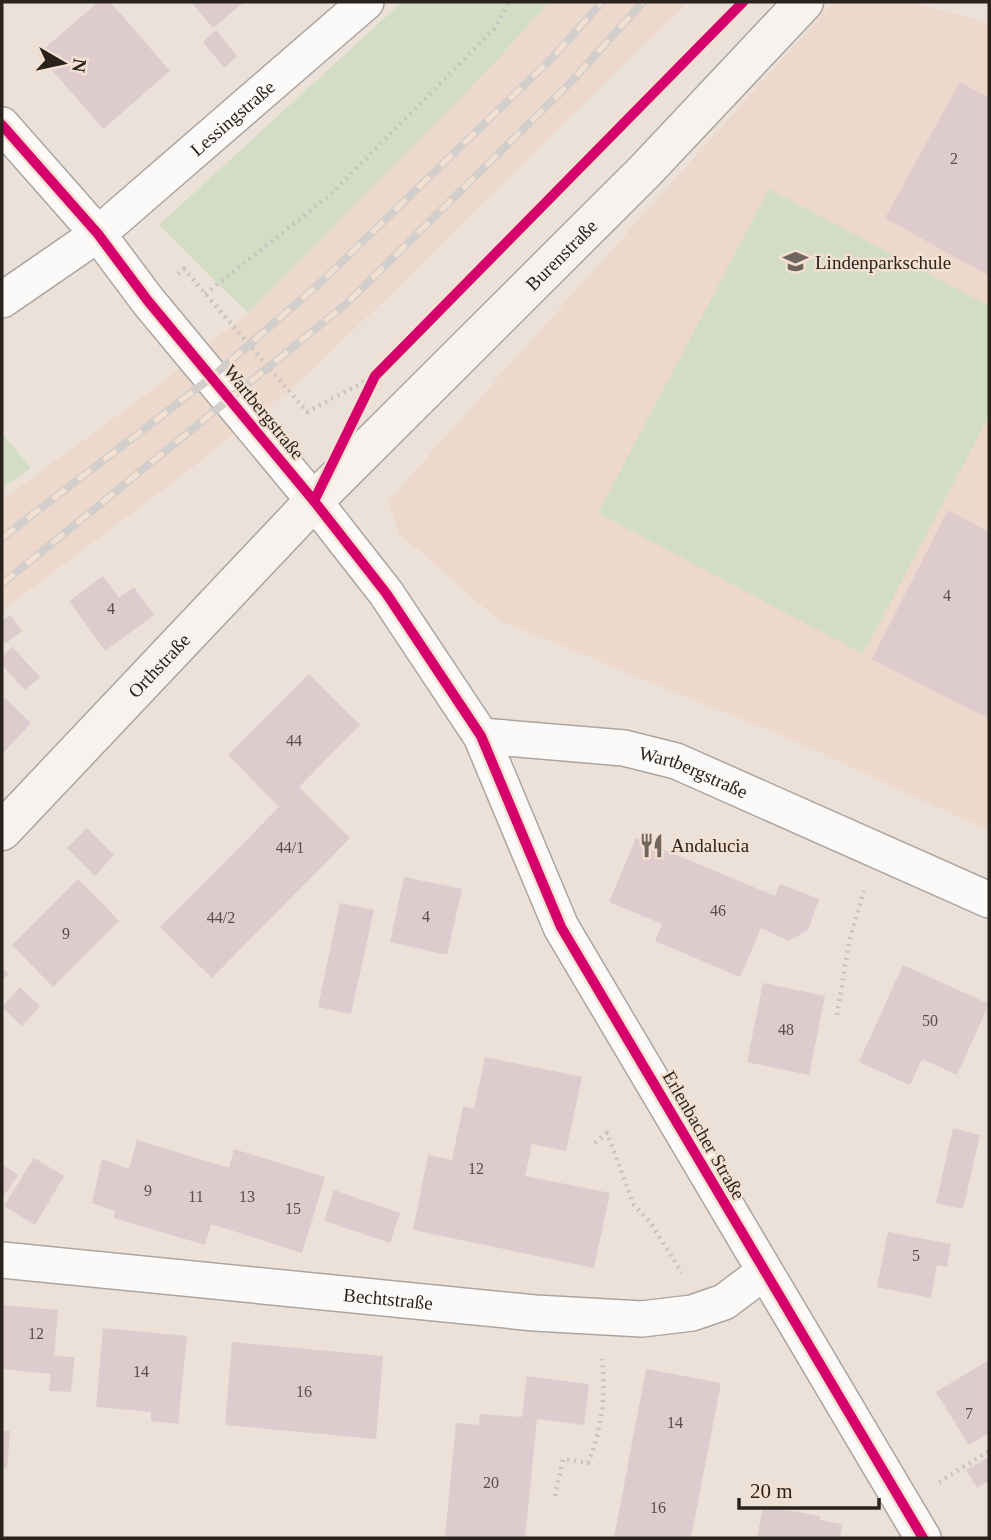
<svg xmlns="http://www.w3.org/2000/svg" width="991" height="1540" font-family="'Times New Roman',serif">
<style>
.built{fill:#ecd9cb}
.green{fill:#d2ddc3}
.building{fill:#decbcd}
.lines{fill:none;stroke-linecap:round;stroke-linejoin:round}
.street-casing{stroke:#aca49e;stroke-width:38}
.secondary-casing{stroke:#aca49e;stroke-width:41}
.path{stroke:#c5c2c0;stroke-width:4.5;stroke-dasharray:2 5;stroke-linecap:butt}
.street{stroke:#fcfaf9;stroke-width:35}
.secondary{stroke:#f6f3ee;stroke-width:38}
.rail-casing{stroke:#d2cecc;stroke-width:8}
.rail{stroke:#f3e0d1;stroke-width:5;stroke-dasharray:16;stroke-linecap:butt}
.cycleway-casing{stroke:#f3e0d1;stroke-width:15}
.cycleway{stroke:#d6006c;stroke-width:10}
.labels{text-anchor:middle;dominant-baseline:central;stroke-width:5;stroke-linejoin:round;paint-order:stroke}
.number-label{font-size:16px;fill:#574d49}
.street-label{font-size:19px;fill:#2a231d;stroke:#f3e0d1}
.poi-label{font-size:19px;fill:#2a231d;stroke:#f3e0d1;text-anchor:start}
</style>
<rect width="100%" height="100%" fill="#ebe1d9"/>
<g class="built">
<path d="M549 2H688L310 373 194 466 2 611V500L148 393 248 313 488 70Z"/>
<path d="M833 2H911L989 23V831L797 742 498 620 399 533 388 501Z"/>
</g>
<g class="green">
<path d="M402 2H549L488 70 248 313 159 225Z"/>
<path d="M769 189 989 306V416L863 654 598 513Z"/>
<path d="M2 433 31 468 2 488Z"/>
</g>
<g class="building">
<path d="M98 2H110L170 71 103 129 38 54Z"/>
<path d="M191 2H244L213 28Z"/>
<path d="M216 30 237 56 224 68 203 42Z"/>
<path d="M960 82 989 98V276L885 218Z"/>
<path d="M948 510 989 532V719L872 659Z"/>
<path d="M103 576 119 598 134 587 154 615 105 651 69 601Z"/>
<path d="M10 615 22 631 5 644 2 640V621Z"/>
<path d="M12 647 40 677 25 690 2 665V657Z"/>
<path d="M309 674 360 725 299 787 350 838 212 978 160 927 279 807 228 755Z"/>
<path d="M2 695 31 723 2 754Z"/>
<path d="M87 828 114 855 95 876 67 848Z"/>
<path d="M636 838 775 896 780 884 819 899 808 930 789 941 761 928 740 977 655 941 662 924 609 902Z"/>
<path d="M404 877 462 889 447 955 390 942Z"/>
<path d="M78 879 119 921 53 987 12 945Z"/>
<path d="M340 903 374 910 351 1014 318 1007Z"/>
<path d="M903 965 989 1004 957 1075 922 1059 910 1085 859 1062Z"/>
<path d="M2 967 9 974 2 981Z"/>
<path d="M763 983 825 996 809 1075 747 1062Z"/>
<path d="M20 987 40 1006 22 1026 2 1007Z"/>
<path d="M485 1057 582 1077 566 1151 532 1144 525 1176 610 1193 594 1268 413 1230 428 1155 452 1160 463 1106 474 1109Z"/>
<path d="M953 1128 980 1135 963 1209 936 1203Z"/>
<path d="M137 1140 229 1168 234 1149 325 1177 302 1253 211 1224 205 1245 114 1218 115 1211 92 1203 102 1159 129 1169Z"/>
<path d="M34 1158 64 1176 35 1225 4 1206Z"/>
<path d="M2 1164 18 1175 2 1199Z"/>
<path d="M334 1190 400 1213 390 1243 324 1221Z"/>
<path d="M888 1232 951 1244 947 1267 937 1265 931 1298 877 1287Z"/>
<path d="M2 1305 58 1310 54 1356 75 1357 71 1392 49 1391 51 1374 2 1369Z"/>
<path d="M103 1328 187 1336 178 1424 151 1421V1412L96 1407Z"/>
<path d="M232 1342 383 1356 376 1439 225 1425Z"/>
<path d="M989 1360V1433L969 1445 936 1392Z"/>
<path d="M646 1369 721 1383 691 1538H614Z"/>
<path d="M527 1376 589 1384 584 1425 537 1419 525 1538H445L456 1423 479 1425 480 1414 522 1417Z"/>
<path d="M2 1430 10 1431 7 1469 2 1468Z"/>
<path d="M989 1457V1481L977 1488 966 1470Z"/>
<path d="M763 1506 820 1516V1520L842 1524 840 1538H757Z"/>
</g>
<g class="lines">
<defs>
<g id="street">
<path d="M2 125 98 234 148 301 314 501 386 593 481 736 561 927 923 1538"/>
<path id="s1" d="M2 300 98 234 366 2"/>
<path id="s2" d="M481 736 624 748 676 761 989 900"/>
<path id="s3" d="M2 1260 535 1313 642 1319 692 1313 724 1302 764 1272"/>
</g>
<g id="secondary">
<path id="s4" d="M2 831 314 501 645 171 804 2"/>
</g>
</defs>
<use href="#street" class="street-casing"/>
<use href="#secondary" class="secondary-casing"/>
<g class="path">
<path d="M178 274 184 269 307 412 375 376"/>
<path d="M205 294 330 195 495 28 509 2"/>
<path d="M837 1015 849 942 864 891"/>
<path d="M595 1143 607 1133 634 1205 650 1222 682 1273"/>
<path d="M939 1482 989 1451"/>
<path d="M555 1496 563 1459 588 1463C602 1428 606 1397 602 1359"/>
</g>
<use href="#street" class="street"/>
<use href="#secondary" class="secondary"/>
<defs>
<g id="rail">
<path d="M2 538 212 377 321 282 553 57 602 2"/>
<path d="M2 584 346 304 571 82 643 2"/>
</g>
</defs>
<use href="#rail" class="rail-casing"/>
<use href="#rail" class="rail"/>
<defs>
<g id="cycleway">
<path d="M2 125 98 234 148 301 314 501 386 593 481 736 561 927 923 1538"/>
<path d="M314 501 375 376 743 2"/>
</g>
</defs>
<use href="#cycleway" class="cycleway-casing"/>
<use href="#cycleway" class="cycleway"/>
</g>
<defs>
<symbol id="school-bare" viewBox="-9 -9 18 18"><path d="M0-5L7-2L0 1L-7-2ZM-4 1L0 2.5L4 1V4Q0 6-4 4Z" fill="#6e665f" stroke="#f3e0d1" stroke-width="2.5" paint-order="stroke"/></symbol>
<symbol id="restaurant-bare" viewBox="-9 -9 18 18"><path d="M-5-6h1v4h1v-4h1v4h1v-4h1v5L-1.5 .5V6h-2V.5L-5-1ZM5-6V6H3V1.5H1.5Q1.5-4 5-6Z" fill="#6e665f" stroke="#f3e0d1" stroke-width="2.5" paint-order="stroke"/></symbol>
</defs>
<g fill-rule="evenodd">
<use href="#school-bare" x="778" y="244" width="35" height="35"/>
<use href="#restaurant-bare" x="634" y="828" width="35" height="35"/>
</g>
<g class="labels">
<g class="number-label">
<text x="954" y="158">2</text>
<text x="947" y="595">4</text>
<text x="111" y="608">4</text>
<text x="294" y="740">44</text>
<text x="290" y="847">44/1</text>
<text x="718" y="910">46</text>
<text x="426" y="916">4</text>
<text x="221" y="917">44/2</text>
<text x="66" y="933">9</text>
<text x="930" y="1020">50</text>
<text x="786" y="1029">48</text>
<text x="476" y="1168">12</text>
<text x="148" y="1190">9</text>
<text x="196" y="1196">11</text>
<text x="247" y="1196">13</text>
<text x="293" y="1208">15</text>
<text x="916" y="1255">5</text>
<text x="36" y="1333">12</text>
<text x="141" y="1371">14</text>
<text x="304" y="1391">16</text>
<text x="969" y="1413">7</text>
<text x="675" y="1422">14</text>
<text x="491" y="1482">20</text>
<text x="658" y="1507">16</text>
</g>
<g class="street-label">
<text stroke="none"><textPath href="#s1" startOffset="294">Lessingstraße</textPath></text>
<text stroke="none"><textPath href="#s4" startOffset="803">Burenstraße</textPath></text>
<text transform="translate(264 412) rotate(51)">Wartbergstraße</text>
<text stroke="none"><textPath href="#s4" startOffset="228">Orthstraße</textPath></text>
<text stroke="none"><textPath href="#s2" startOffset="217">Wartbergstraße</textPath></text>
<text transform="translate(704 1135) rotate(60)">Erlenbacher Straße</text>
<text stroke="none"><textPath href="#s3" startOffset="388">Bechtstraße</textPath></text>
</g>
<g class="poi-label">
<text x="815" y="262">Lindenparkschule</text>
<text x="671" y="845">Andalucia</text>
</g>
</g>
<rect width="991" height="1540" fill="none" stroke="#2a231d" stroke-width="7"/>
<g transform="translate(63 63) rotate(99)" stroke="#f3e0d1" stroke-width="5" paint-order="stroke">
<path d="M0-5L12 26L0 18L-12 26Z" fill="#2a231d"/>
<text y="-10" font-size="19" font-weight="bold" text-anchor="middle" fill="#2a231d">N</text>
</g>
<path d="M739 1498v10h140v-10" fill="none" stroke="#2a231d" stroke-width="3.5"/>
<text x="750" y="1498" font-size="21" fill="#2a231d" stroke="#f3e0d1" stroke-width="5" paint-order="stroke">20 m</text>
</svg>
